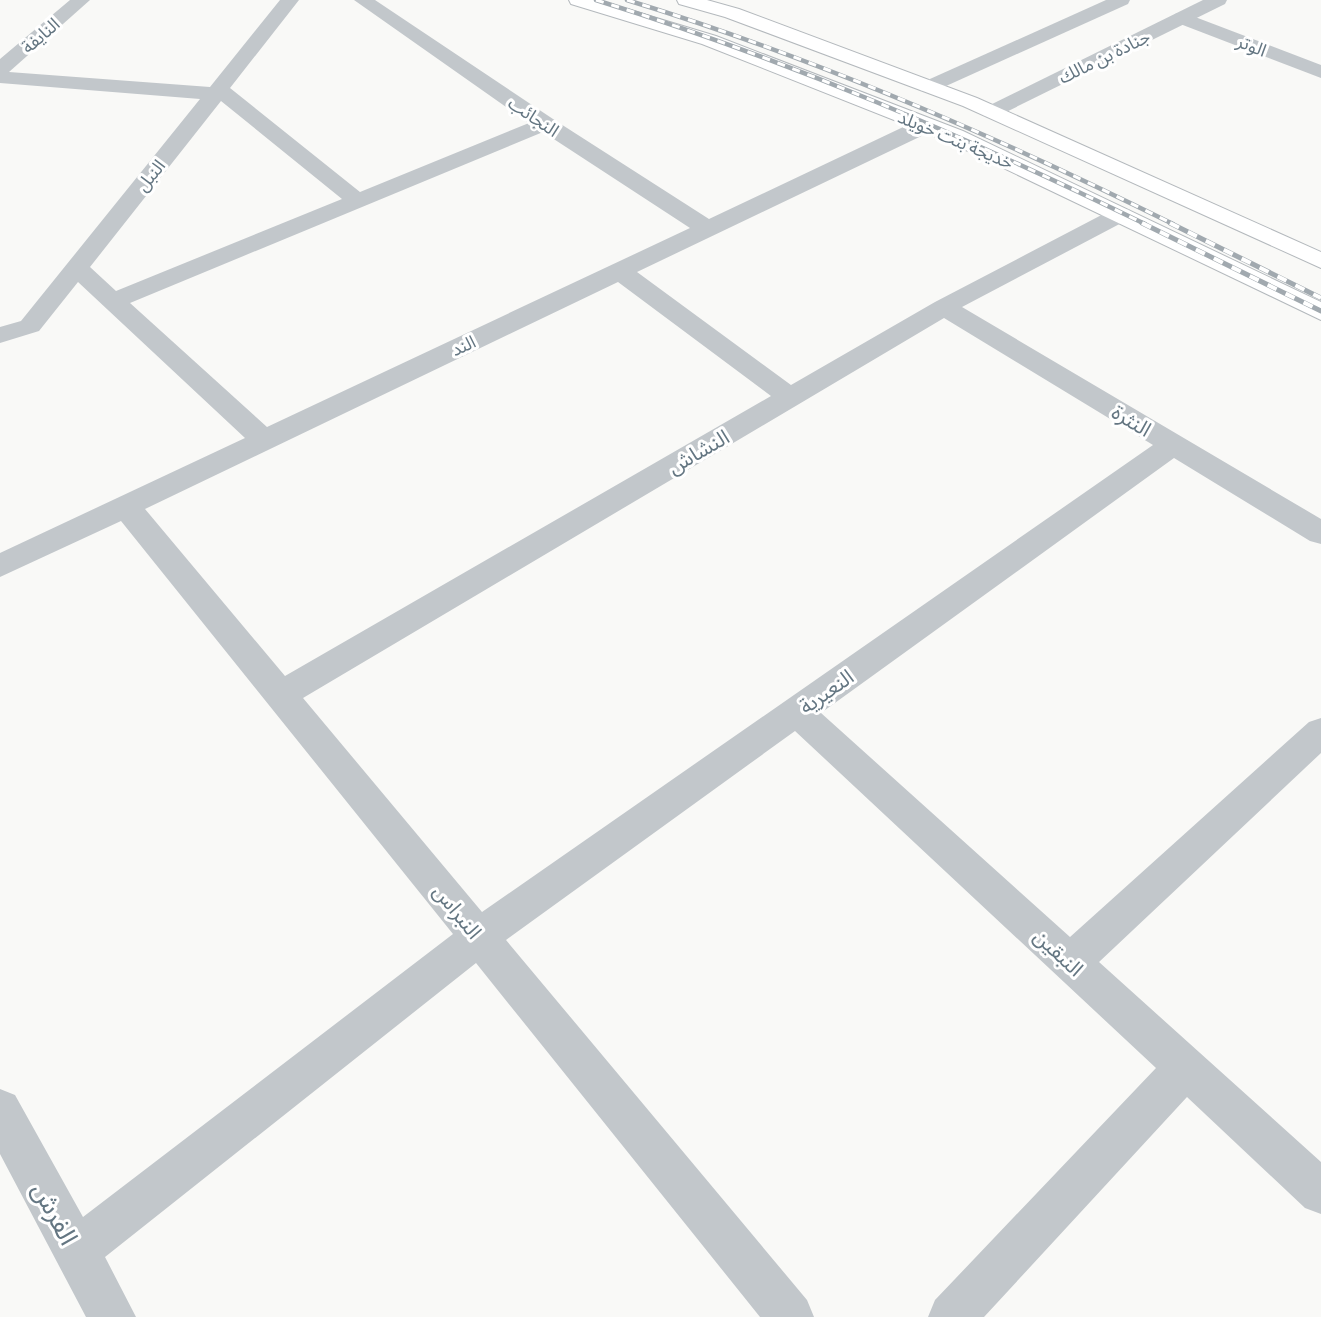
<svg xmlns="http://www.w3.org/2000/svg" width="1321" height="1317" font-family="Manrope,'Noto Sans Arabic',sans-serif">
<style>
.lines{fill:none;stroke-linecap:round;stroke-linejoin:round}
.primary-casing{stroke:#b4b9bd;stroke-width:2}
.minor{fill:#c2c7cb;fill-rule:evenodd}
.tertiary{fill:#c2c7cb;fill-rule:evenodd}
.primary{fill:#fff;fill-rule:evenodd}
.rail-far1-casing{stroke:#a1a9af;stroke-width:4.5}
.rail-casing{stroke:#a1a9af;stroke-width:5}
.rail-far1{stroke:#fff;stroke-width:3;stroke-dasharray:8;stroke-linecap:butt}
.rail{stroke:#fff;stroke-width:4;stroke-dasharray:10;stroke-linecap:butt}
.labels{text-anchor:middle;dominant-baseline:central;stroke-width:6;stroke-linejoin:round;paint-order:stroke}
.far-street-label{font-size:18px;fill:#647682;stroke:#fff}
.street-label{font-size:21px;fill:#647682;stroke:#fff}
.near-street-label{font-size:26px;fill:#647682;stroke:#fff}
</style>
<rect width="100%" height="100%" fill="#f9f9f7"/>
<g class="lines">
<defs>
<g id="primary">
<path d="M569 0H597L716 36 963 131 1321 302V320L947 141 702 44 571 4Z"/>
<path d="M677 0H707L739 9 977 98 1321 252V268L963 106 725 17 679 4Z"/>
</g>
</defs>
<use href="#primary" class="primary-casing"/>
<g class="minor">
<path d="M70 0H90L9 72 210 87 280 0H299L230 88 360 192 529 123 354 0H375L553 119 709 219 918 120H934L937 125 934 130 637 272 791 385 935 302 1113 209H1129L1133 214 1129 219 962 307 1321 519V544L1310 541 1174 458 821 713 1070 937 1309 722 1321 718V753L1099 962 1321 1162V1214L1305 1208 1187 1097 984 1317H928L935 1300 1156 1068 795 731 506 940 807 1300 814 1317H760L476 963 105 1257 136 1317H86L0 1154V1089L15 1095 83 1217 453 934 121 521 0 577V553L245 438 78 282 39 331 0 343V327L21 321 200 99 0 83V59ZM221 101 342 199 116 291 90 267ZM543 132 690 228 267 427 130 303ZM618 282 771 396 285 676 145 509ZM944 318 1153 445 482 912 303 698Z"/>
<path d="M1182 12 1321 65V78L1175 22 1173 18 1175 14Z"/>
</g>
<g class="tertiary">
<path d="M1106 0H1130L1128 4 935 91H921L918 87 921 83Z"/>
<path d="M1203 0H1227L1225 4 998 116H984L981 112 984 108Z"/>
</g>
<use href="#primary" class="primary"/>
<defs>
<g id="rail-far1">
<path d="M596 0C788 60 965 136 1145 224"/>
<path d="M627 0C816 58 996 136 1173 224"/>
</g>
<g id="rail">
<path d="M1142 223 1321 311"/>
<path d="M1170 223 1321 298"/>
</g>
</defs>
<use href="#rail-far1" class="rail-far1-casing"/>
<use href="#rail" class="rail-casing"/>
<use href="#rail-far1" class="rail-far1"/>
<use href="#rail" class="rail"/>
</g>
<g class="labels">
<g class="far-street-label">
<text transform="translate(40 35) rotate(-41)">النايفة</text>
<text transform="translate(1252 45) rotate(22)">الوتر</text>
<text transform="translate(1104 56) rotate(-26)">جنادة بن مالك</text>
<text transform="translate(534 116) rotate(34)">النجائب</text>
<text transform="translate(956 139) rotate(23)">خديجة بنت خويلد</text>
<text transform="translate(150 175) rotate(-51)">النبل</text>
<text transform="translate(463 345) rotate(-25)">الند</text>
</g>
<g class="street-label">
<text transform="translate(1132 420) rotate(31)">النثرة</text>
<text transform="translate(698 451) rotate(-30)">النشاش</text>
<text transform="translate(826 691) rotate(-35)">النعيرية</text>
<text transform="translate(458 911) rotate(51)">النبراس</text>
<text transform="translate(1059 952) rotate(43)">النبقين</text>
</g>
<g class="near-street-label">
<text transform="translate(56 1213) rotate(62)">الفرش</text>
</g>
</g>
</svg>
